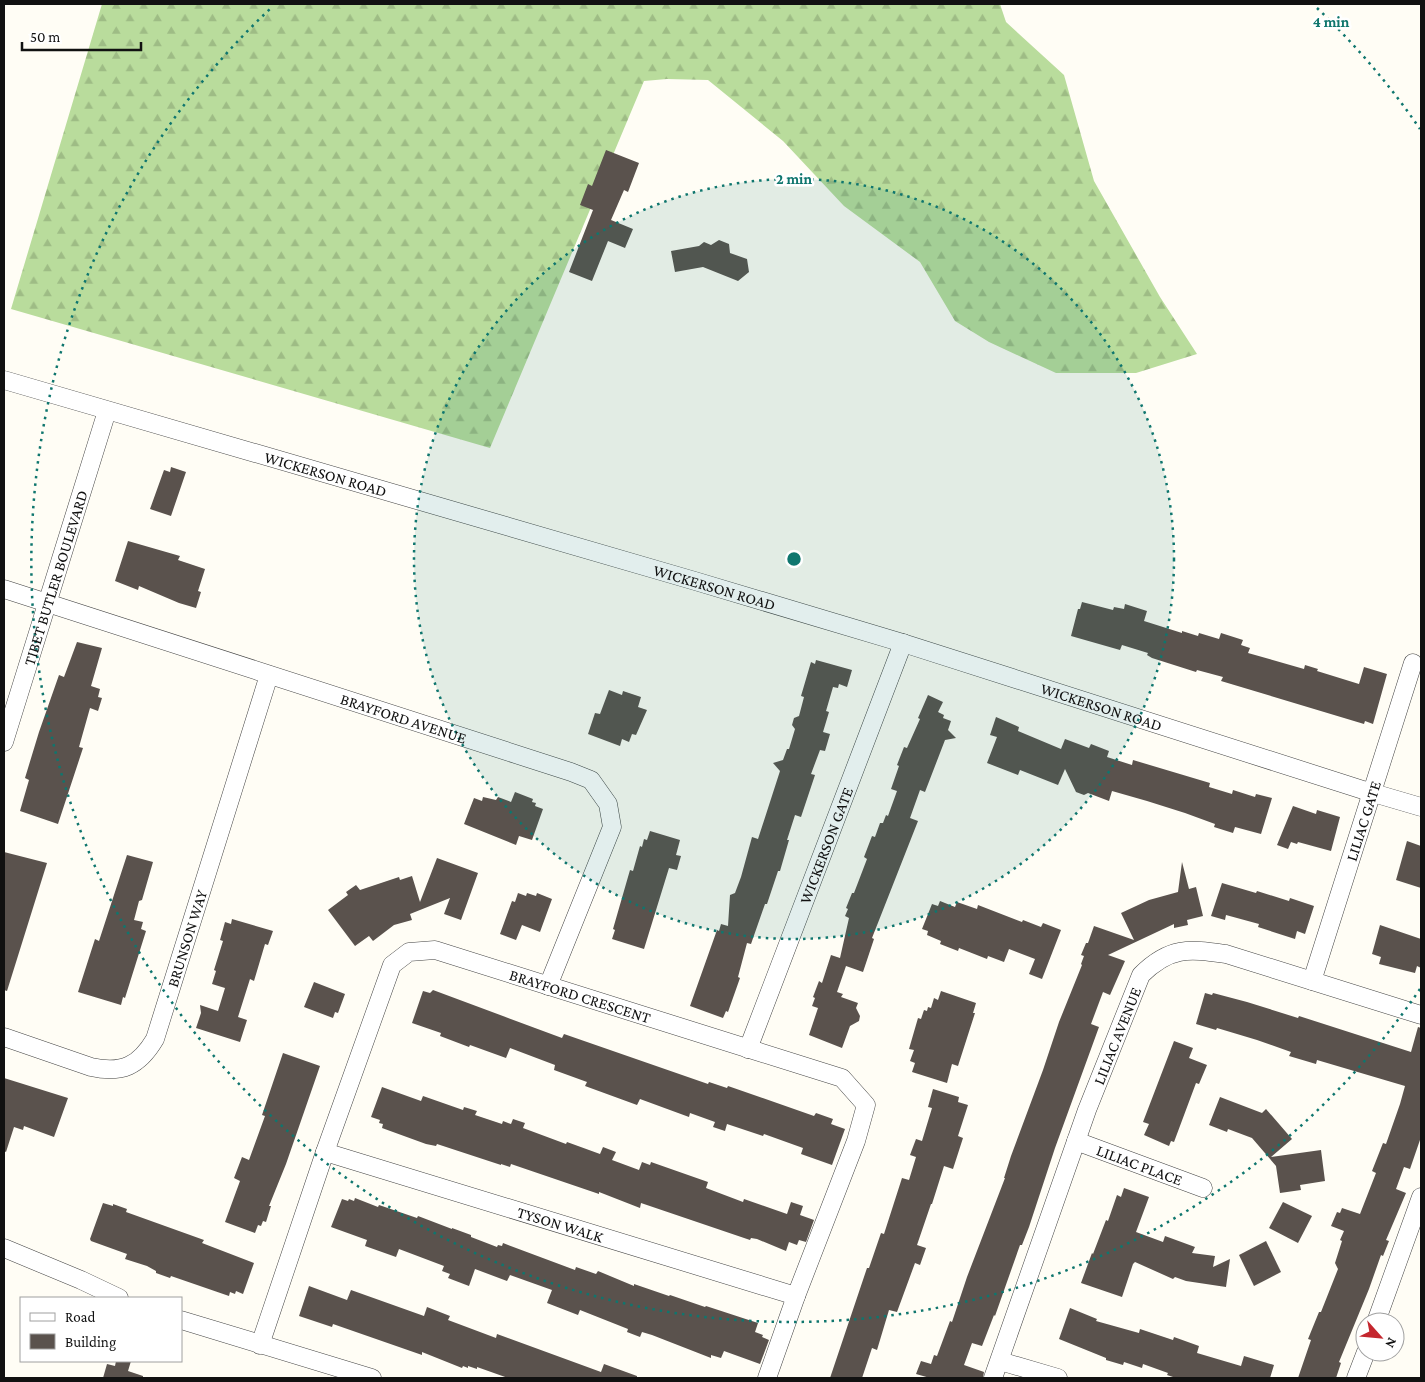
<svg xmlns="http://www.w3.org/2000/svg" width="1425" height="1382" font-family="'Crimson Pro',serif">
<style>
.forest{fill:url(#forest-firs)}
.building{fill:#5a524d}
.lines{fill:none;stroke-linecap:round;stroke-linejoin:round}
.minor-casing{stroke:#444;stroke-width:19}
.minor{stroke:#fff;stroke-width:18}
.ring{fill:none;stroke:#0f766e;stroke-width:2.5;stroke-dasharray:2.5 5}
.labels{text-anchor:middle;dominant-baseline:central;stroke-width:5;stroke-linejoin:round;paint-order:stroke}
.street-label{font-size:16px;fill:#111;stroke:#fff}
.centre{fill:#0f766e;stroke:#fff;stroke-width:2.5}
.ring-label{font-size:15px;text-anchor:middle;font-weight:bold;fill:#0f766e;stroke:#fff;stroke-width:5;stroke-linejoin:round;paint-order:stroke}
</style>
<defs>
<pattern id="forest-firs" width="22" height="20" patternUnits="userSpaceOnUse" patternTransform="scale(1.25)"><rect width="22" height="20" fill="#b9dc9c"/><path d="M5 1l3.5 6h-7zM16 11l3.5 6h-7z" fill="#9ebc85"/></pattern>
</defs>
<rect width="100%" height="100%" fill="#fffdf5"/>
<path class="forest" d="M102 4H1000L1006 22 1064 75 1094 181 1160 297 1197 354 1136 373H1056L989 342 955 321 920 262 844 206 783 141 708 80 667 79 644 81 490 448 11 309Z"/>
<g class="building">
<path d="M606 150 639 163 628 192 624 190 611 220 633 229 625 248 608 241 592 281 569 272 593 210 580 205 588 184 592 186Z"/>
<path d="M719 240 729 244 730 253 747 259 749 272 738 281 703 267 675 272 671 251 699 246 704 242 711 245Z"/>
<path d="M171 467 186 472 171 516 150 509 164 470 170 472Z"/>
<path d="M128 541 180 556 178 560 205 569 198 591 201 592 196 608 179 603 139 586 138 590 115 581Z"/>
<path d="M1082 602 1113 610 1114 607 1124 609 1125 604 1147 611 1144 621 1182 633V631L1198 636 1199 633 1219 639 1221 633 1243 640 1241 645 1250 648 1248 653 1304 669 1305 665 1318 669 1317 671 1359 684 1364 667 1387 674 1373 724 1365 721 1364 724 1221 681 1223 677 1197 670 1196 672 1152 658 1147 655 1148 653 1122 645 1120 650 1071 636 1078 609H1080Z"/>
<path d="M77 642 102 648 91 686 100 689 98 697 102 698 98 711 90 708 79 747 83 748 58 824 20 811 29 780 25 778 39 732 59 675 64 677Z"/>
<path d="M816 660 852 670 847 687 839 684 838 688 833 687 826 711 829 712 823 732 830 734 825 751 820 750 811 774 815 775 801 817 795 815 787 840H789L780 871H778L767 904H765L751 944 747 943 738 977 740 978 728 1012 726 1011 723 1018 690 1006 717 930 719 931 721 924 728 926 730 895 735 893 741 877 752 837 758 839 780 771 773 763 783 760 787 749H789L795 729 792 725 794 718 799 716 804 697 801 696 811 662 815 664Z"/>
<path d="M609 690 622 695 623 691 641 697 638 707 647 710 636 735 632 734 629 742 622 739 620 746 588 734 595 713 600 714Z"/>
<path d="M928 695 943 702 938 712 944 715 943 718 951 721 948 730 956 738 945 740 925 792 920 790 910 818 918 821 872 938 874 939 863 972 846 966 837 992 843 994 841 997 858 1003 856 1008 860 1016 859 1021 850 1026 842 1048 809 1035 818 1008 812 1006 815 998 813 997 819 981 822 983 831 955 840 958 849 918 845 916 848 909 846 908 852 893H854L867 859 864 857 872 836 875 837 880 823H883L886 815 888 816 897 791 891 789 899 766 897 765 904 747 907 748 920 719 918 718Z"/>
<path d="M996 717 1019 727 1018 731 1061 749 1065 739 1089 748 1091 744 1109 751 1107 757 1132 765 1133 760 1210 783 1209 787 1232 794 1233 790 1255 797 1256 794 1272 798 1261 834 1235 827 1233 833 1214 827 1215 824 1185 813 1147 801 1112 791 1109 801 1088 793 1084 795 1076 792 1065 769 1058 785 1020 770 1018 775 987 763 997 737 990 735Z"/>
<path d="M515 792 533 799 532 802 536 803 535 806 543 809 532 840 519 836 516 845 464 824 474 798 482 801 483 797 496 800 498 797 511 802Z"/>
<path d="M1293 806 1316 814 1317 810 1340 817 1331 851 1298 842 1297 844 1291 842 1288 849 1277 845Z"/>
<path d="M650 831 680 840 676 855 681 856 677 870 669 868 644 949 612 939 615 930 613 929 630 870 633 871 640 846 642 847 644 839 647 840Z"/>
<path d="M1407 841 1421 846V888L1396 880Z"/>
<path d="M4 852 47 863 7 991 4 990Z"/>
<path d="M127 855 153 862 142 900 139 901 134 920 143 922 141 929 146 931 125 998 123 997 121 1005 78 992 95 939 99 941Z"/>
<path d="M437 858 478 873 461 920 444 914 450 898 410 914 412 920 394 925 373 941 369 936 355 946 328 910 348 895 346 892 356 885 360 890 399 877 400 880 412 876 420 902Z"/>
<path d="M1182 862 1189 889 1196 887 1203 916 1187 920 1188 925 1174 928V924L1108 955 1125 961 1110 995 1103 992 1091 1024 1099 1027 1055 1148 1029 1227 1022 1245H1020L995 1316 994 1315 982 1346 972 1343 964 1365 984 1372 983 1378H930L916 1374 921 1361 931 1364 934 1355 937 1356 950 1321 952 1322 967 1277 1005 1178H1004L1011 1156 1043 1070 1059 1022 1082 965 1081 964 1084 956 1081 955 1086 943H1088L1094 926 1134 940 1121 913 1149 900 1178 892Z"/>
<path d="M1222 883 1256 893 1257 891 1289 901 1290 898 1314 906 1305 934 1297 931 1295 939 1258 927 1259 924 1226 915 1225 920 1211 916Z"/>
<path d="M518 893 526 896 527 893 536 896 537 893 552 899 540 932 522 925 516 940 500 934 512 901 515 902Z"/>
<path d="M940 901 955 907 957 902 977 909 978 905 1022 922 1023 920 1041 927 1043 923 1061 930 1042 979 1029 974 1035 959 1009 949 1004 962 988 956 987 959 959 948 958 951 940 944 941 941 927 935 928 931 922 929 932 904 938 906Z"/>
<path d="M232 919 273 931 268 945 265 944 254 981 250 979 238 1017 247 1020 240 1042 196 1028 201 1013 200 1005 218 1011 225 988 212 984 216 971 214 970 223 941 220 940 225 922 231 924Z"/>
<path d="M1380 925 1421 939V968L1417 966 1415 973 1379 964 1381 957 1372 954Z"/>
<path d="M314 982 345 994 338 1013 335 1012 333 1018 304 1007Z"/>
<path d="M433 990 562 1038 564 1034 708 1084 709 1082 727 1088 728 1086 814 1116 816 1113 833 1119 831 1124 845 1129 832 1165 801 1154 803 1148 764 1134 763 1136 727 1124 725 1131 713 1127 715 1122 690 1113 689 1117 640 1099 637 1105 585 1086 587 1082 554 1070 555 1065 510 1048 506 1058 470 1045 469 1047 440 1036 441 1033 412 1023 423 991 430 993Z"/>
<path d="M941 991 976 1003 973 1013H975L958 1066 952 1064 947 1083 912 1072 915 1063 910 1061 914 1050 909 1049 918 1018 921 1019 924 1010 927 1011 928 1007 931 1008 934 998 938 1000Z"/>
<path d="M1205 993 1212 995 1213 993 1247 1002 1298 1018 1299 1016 1411 1052 1418 1027 1421 1028V1137L1410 1169 1404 1167 1396 1189 1406 1193 1386 1240 1389 1241 1383 1256 1381 1255 1369 1289 1339 1362 1341 1363 1336 1378H1298L1311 1340 1308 1339 1319 1312H1321L1338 1269 1335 1263 1342 1241 1340 1240 1344 1231 1331 1226 1337 1212 1340 1213 1342 1208 1360 1214 1376 1173 1372 1171 1383 1143 1386 1144 1400 1104 1405 1086 1317 1060 1316 1064 1289 1056 1291 1052 1257 1040 1217 1028 1216 1030 1196 1024Z"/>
<path d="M1174 1041 1193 1048 1189 1058 1207 1065 1199 1084 1196 1083 1174 1142 1171 1141 1169 1146 1144 1135 1149 1124 1143 1122Z"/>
<path d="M283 1053 320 1066 286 1164 269 1206H271L266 1222 263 1221 261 1226 258 1225 255 1233 225 1222 240 1181 234 1178 242 1157 249 1160 265 1116 262 1115Z"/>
<path d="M4 1078 68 1098 54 1137 24 1126 23 1130 14 1127 6 1152 4 1151Z"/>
<path d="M382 1087 421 1101 423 1096 463 1110 464 1107 477 1111 475 1115 502 1124 503 1121 511 1124 513 1119 525 1123 523 1128 566 1144 567 1142 600 1154 603 1147 616 1152 612 1160 639 1170 642 1162 650 1165 651 1162 708 1182 706 1188 743 1202 744 1199 787 1214 791 1202 803 1206 800 1215 814 1220 806 1242 799 1240 797 1245 789 1242 786 1251 757 1239 751 1238 750 1240 641 1203 640 1208 599 1192V1194L511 1164 510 1167 501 1164V1165L437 1144 436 1146 426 1144 382 1128 383 1124 379 1123 380 1120 371 1117Z"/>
<path d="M933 1089 959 1097 958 1102 968 1105 958 1136 963 1138 953 1169 944 1166 932 1204H931L917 1245 926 1248 920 1265 915 1263 897 1312 889 1310 877 1350 872 1348 862 1378H830L867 1268H869L881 1233 884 1234 902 1178 909 1180 916 1157 910 1155 916 1139 922 1141 932 1108 928 1107Z"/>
<path d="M1220 1097 1262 1113 1266 1109 1292 1139 1271 1157 1321 1150 1325 1181 1300 1185 1301 1190 1280 1193 1276 1166 1252 1138 1228 1129 1227 1132 1209 1125Z"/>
<path d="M1124 1188 1149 1197 1136 1232 1163 1242 1165 1236 1195 1247 1192 1253 1215 1256 1213 1267 1230 1259 1226 1287 1186 1281 1175 1277 1173 1279 1135 1262 1133 1264 1122 1297 1081 1283 1092 1253 1093 1254 1106 1220 1108 1221 1117 1195 1121 1197Z"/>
<path d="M355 1198 378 1207 379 1205 417 1218 418 1216 452 1229V1228L471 1235V1237L497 1247 498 1245 502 1246 503 1243 575 1270 576 1267 596 1274 598 1271 634 1286V1284L669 1296 670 1295 705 1307 706 1306 758 1323 755 1332 763 1335 762 1337 769 1340 760 1364 724 1351 721 1358 711 1355V1358L652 1335 642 1332 640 1337 627 1332 628 1329 580 1310 578 1315 547 1303 552 1290 510 1275 507 1281 475 1269 469 1286 448 1278 450 1274 442 1271 444 1266 399 1249 396 1257 365 1246 367 1240 331 1227 342 1199 348 1201 349 1199 354 1201Z"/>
<path d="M1283 1202 1312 1216 1298 1243 1269 1228Z"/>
<path d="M103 1203 113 1206V1204L127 1209 126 1212 204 1240 202 1243 254 1263 243 1294 236 1291 235 1294 230 1292 229 1296 171 1276 170 1278 156 1273V1271L147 1266 125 1259 127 1254 91 1241 90 1239Z"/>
<path d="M1266 1241 1281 1272 1254 1286 1239 1255Z"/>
<path d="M309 1286 347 1300 351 1290 424 1316 427 1307 450 1316 448 1320 496 1338 497 1334 601 1372 604 1364 637 1376V1378H508L477 1367V1369L468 1366V1368L463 1366 462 1368 422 1352V1355L333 1324 332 1327 299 1316Z"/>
<path d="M1070 1308 1097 1319 1096 1321 1139 1333 1140 1329 1173 1340 1174 1337 1199 1346 1197 1353 1241 1366 1244 1356 1274 1365 1270 1378H1176L1167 1375 1168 1373 1143 1364 1142 1368 1124 1362 1123 1365 1106 1360V1358L1059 1339Z"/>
<path d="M116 1361H131L128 1371 143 1376V1378H103L107 1364 115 1366Z"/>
</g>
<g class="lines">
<defs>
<g id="minor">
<path id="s1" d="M4 380 695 581 903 643 1363 790 1421 807"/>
<path id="s2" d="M4 589 571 772 591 780 608 804 612 827 548 986"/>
<path id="s3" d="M4 742 107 411"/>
<path id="s4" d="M1312 981 1413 663"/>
<path id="s5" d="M4 1037 91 1067C122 1074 139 1066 155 1039L269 675"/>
<path id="s6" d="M748 1049 903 643"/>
<path id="s7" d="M1076 1141 1203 1188"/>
<path id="s8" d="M325 1152 796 1296"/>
<path d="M4 1248 81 1280 119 1298"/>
<path d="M181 1320 372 1378"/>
<path d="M1376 1322 1421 1197"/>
<path id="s9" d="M260 1345 325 1152 392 965 409 952 435 950 842 1078 866 1105 856 1141 796 1296 767 1378"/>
<path d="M1000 1361 1058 1378"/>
<path id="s10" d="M993 1378 1087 1110 1141 975C1170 946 1189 949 1226 954L1421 1015"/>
<path d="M1356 1378 1366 1352"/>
</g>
</defs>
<use href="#minor" class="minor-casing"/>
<use href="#minor" class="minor"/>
</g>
<circle cx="794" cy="559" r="380" fill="#0f766e" fill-opacity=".12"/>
<g class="ring">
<circle cx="794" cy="559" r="380"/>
<path d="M1420 989A760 760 0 1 1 271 8M1317 8A760 760 0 0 1 1420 129"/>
</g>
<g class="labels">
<g class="street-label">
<text stroke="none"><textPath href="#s1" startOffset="335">WICKERSON ROAD</textPath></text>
<text stroke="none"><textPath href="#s3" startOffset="172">TIBET BUTLER BOULEVARD</textPath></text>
<text stroke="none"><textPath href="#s1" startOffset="740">WICKERSON ROAD</textPath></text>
<text stroke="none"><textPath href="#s1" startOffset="1145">WICKERSON ROAD</textPath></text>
<text stroke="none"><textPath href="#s2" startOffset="420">BRAYFORD AVENUE</textPath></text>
<text stroke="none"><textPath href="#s4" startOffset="168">LILIAC GATE</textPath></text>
<text stroke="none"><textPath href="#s6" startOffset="218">WICKERSON GATE</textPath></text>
<text stroke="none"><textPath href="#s5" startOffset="274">BRUNSON WAY</textPath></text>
<text stroke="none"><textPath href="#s9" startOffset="602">BRAYFORD CRESCENT</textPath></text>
<text stroke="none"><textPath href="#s10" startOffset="364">LILIAC AVENUE</textPath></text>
<text stroke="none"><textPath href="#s7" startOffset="68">LILIAC PLACE</textPath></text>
<text stroke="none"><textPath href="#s8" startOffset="246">TYSON WALK</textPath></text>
</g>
</g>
<circle cx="794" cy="559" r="8" class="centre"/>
<g class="ring-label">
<text x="1331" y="27">4 min</text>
<text x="794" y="184">2 min</text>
</g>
<rect width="1425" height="1382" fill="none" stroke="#111111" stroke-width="10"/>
<rect x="20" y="1297" width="162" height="65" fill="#ffffff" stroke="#a0a0a0"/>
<rect x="30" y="1313" width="25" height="8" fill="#ffffff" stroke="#a0a0a0"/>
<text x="65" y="1322" font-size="15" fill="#111111">Road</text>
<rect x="30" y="1334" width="25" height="15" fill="#5a524d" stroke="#a0a0a0"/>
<text x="65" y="1347" font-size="15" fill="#111111">Building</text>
<g transform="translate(1380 1337) rotate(117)"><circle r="24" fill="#ffffff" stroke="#a0a0a0"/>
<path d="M0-4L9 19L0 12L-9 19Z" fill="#c4262e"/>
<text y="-8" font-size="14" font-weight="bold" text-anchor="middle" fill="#111111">N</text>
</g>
<path d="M22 42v8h119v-8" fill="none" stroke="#111111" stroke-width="2.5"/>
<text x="30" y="42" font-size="15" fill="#111111" stroke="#ffffff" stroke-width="4" paint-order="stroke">50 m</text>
</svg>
